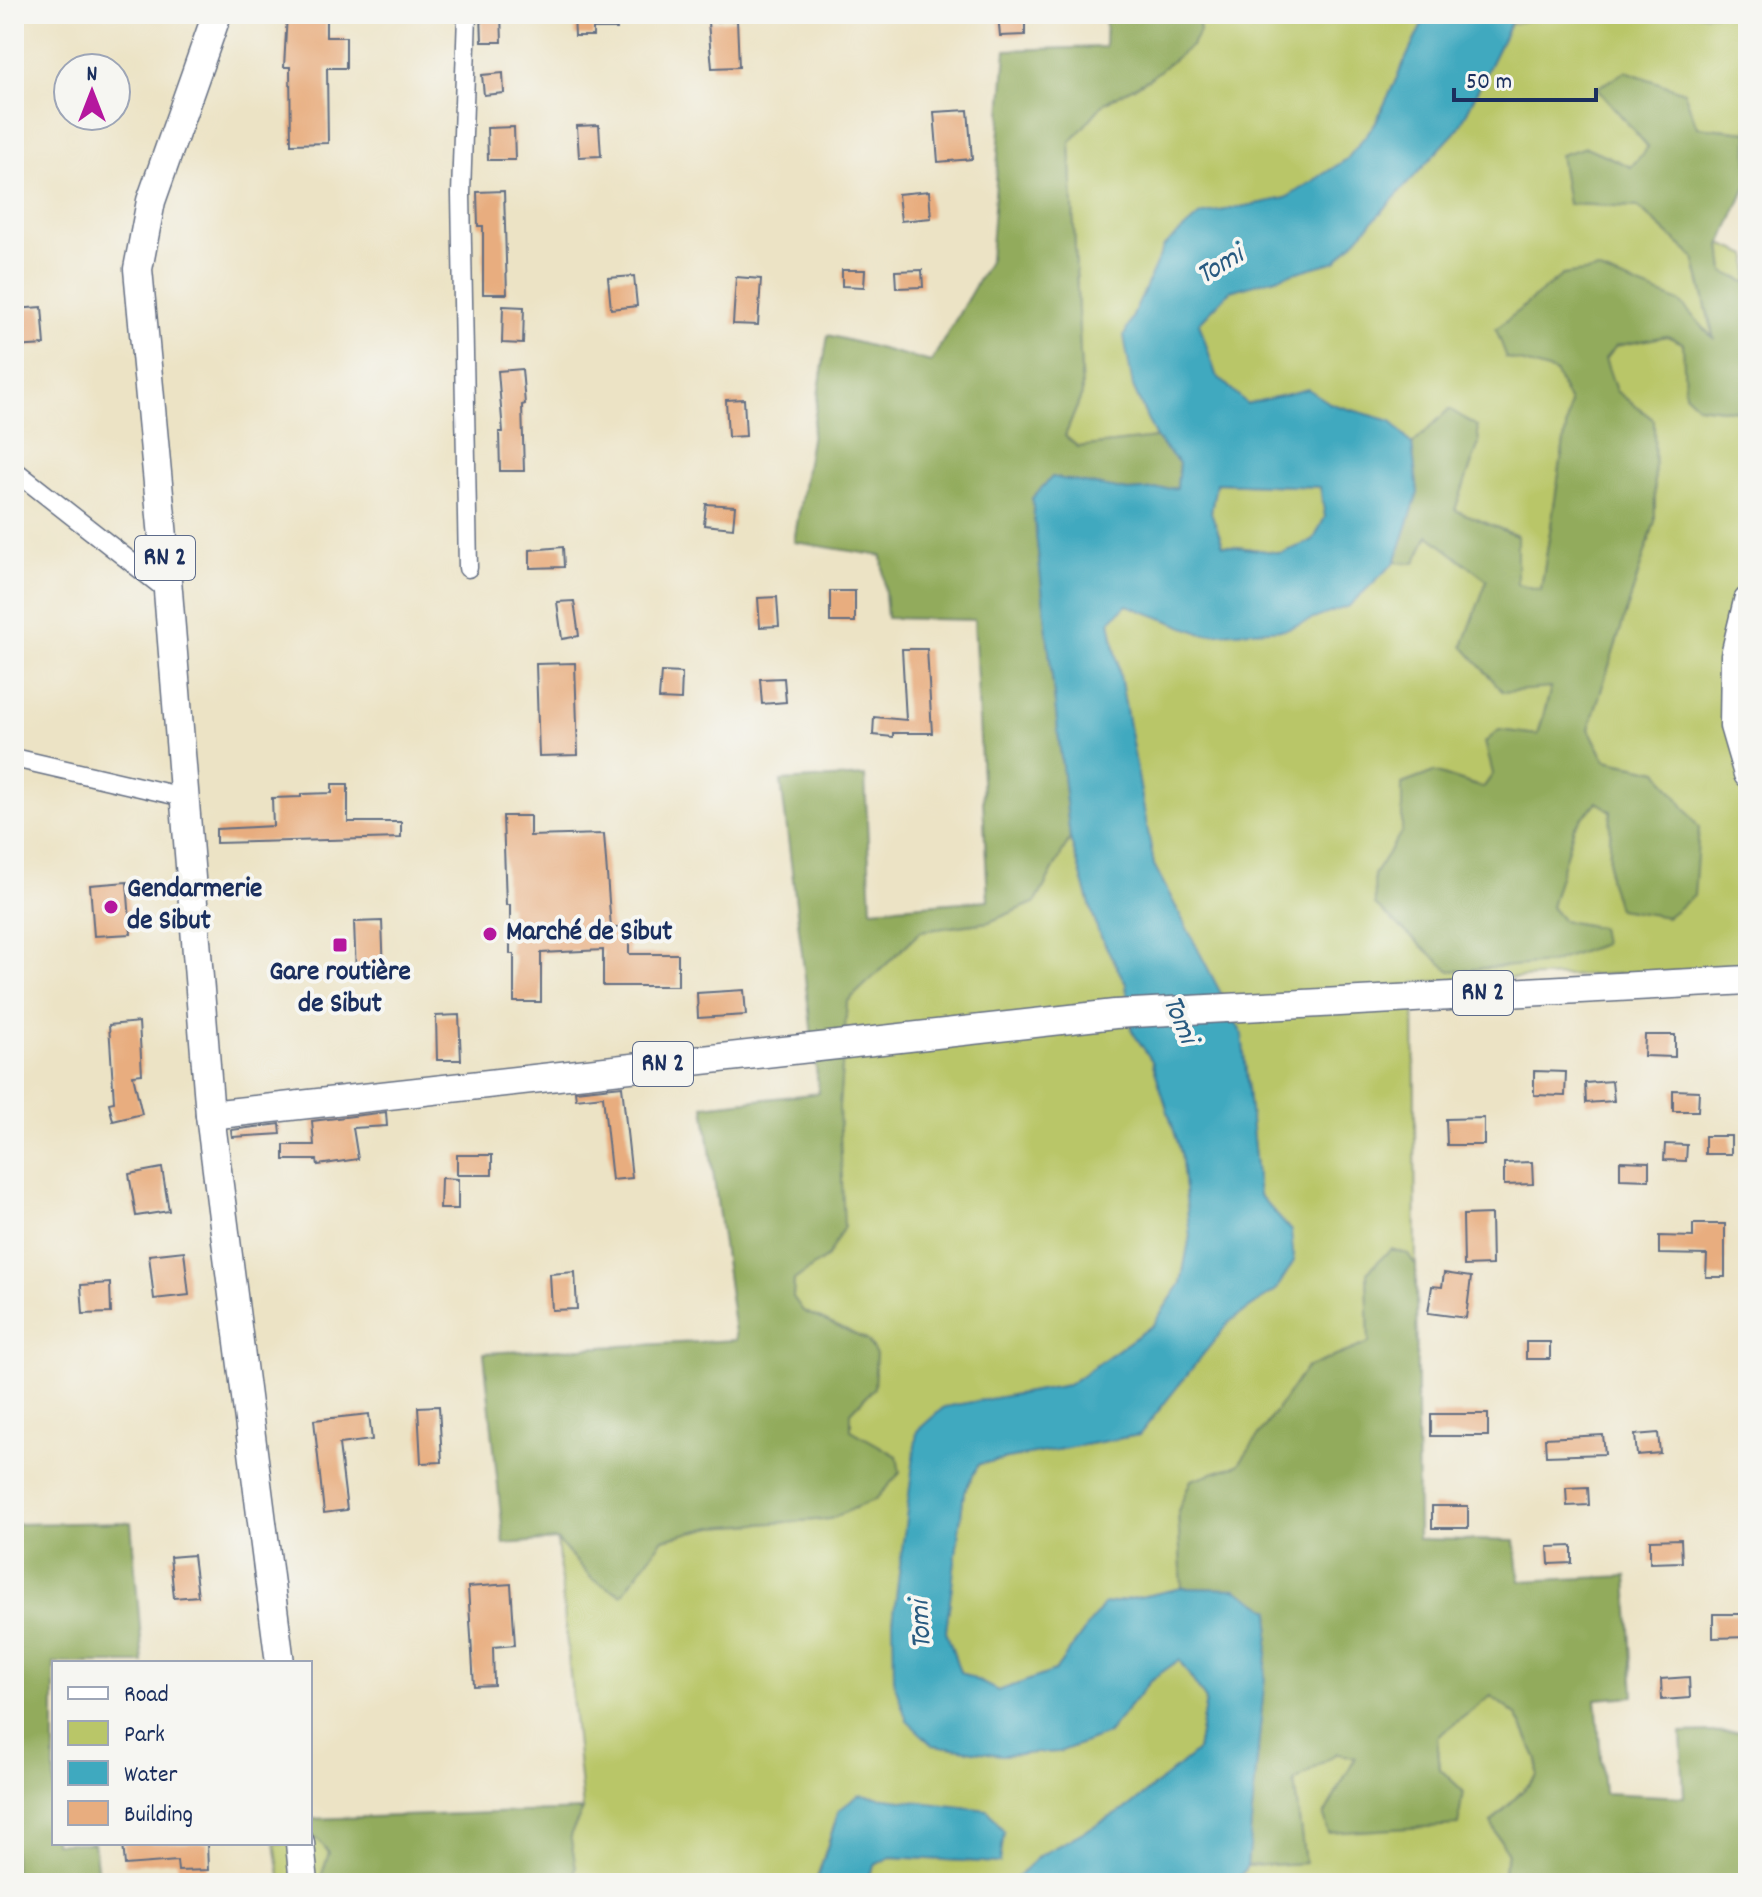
<svg xmlns="http://www.w3.org/2000/svg" width="1762" height="1897" font-family="Dekko,sans-serif">
<style>
.green{fill:#b9c668;stroke:#6a7a63;stroke-width:2}
.forest{fill:#92ab5c;stroke:#566d5d;stroke-width:2}
.water{fill:#3fa9bf;stroke:#2d6c8e;stroke-width:2;fill-rule:evenodd}
.building{fill:#e8ad7f}
.lines{fill:none;stroke-linecap:round;stroke-linejoin:round}
.street-casing{stroke:#646e82;stroke-width:21}
.primary-casing{stroke:#646e82;stroke-width:31}
.street{stroke:#fff;stroke-width:18}
.primary{stroke:#fff;stroke-width:28}
.poi-dot{fill:#b5179e;stroke:#f6f6f2;stroke-width:3}
.labels{text-anchor:middle;dominant-baseline:central;stroke-width:8;stroke-linejoin:round;paint-order:stroke}
.shield{fill:#f6f6f2;stroke:#5d6b8a;stroke-width:2}
.shield-label{font-size:26px;font-weight:bold;fill:#1b2f5e}
.poi-label{font-size:28px;font-weight:bold;fill:#1b2f5e;stroke:#f6f6f2;text-anchor:start}
.water-label{font-size:30px;font-style:italic;fill:#285a80;stroke:#f6f6f2}
</style>
<rect width="100%" height="100%" fill="#f6f6f2"/>
<filter id="ink" filterUnits="userSpaceOnUse"><feTurbulence type="fractalNoise" baseFrequency=".0125" numOctaves="2"/><feDisplacementMap in="SourceGraphic" scale="16" xChannelSelector="R" yChannelSelector="G"/><feConvolveMatrix kernelMatrix="1 2 1 2 8 2 1 2 1" color-interpolation-filters="sRGB"/></filter>
<filter id="wash" filterUnits="userSpaceOnUse"><feTurbulence type="fractalNoise" baseFrequency=".006" numOctaves="4" result="noise"/><feDisplacementMap in="SourceGraphic" scale="32" xChannelSelector="R" yChannelSelector="G"/><feGaussianBlur stdDeviation="1.8" result="paint"/><feColorMatrix in="noise" values="0 0 0 0 0 0 0 0 0 0 0 0 0 0 0 0 0 1.4 0 .05"/><feComposite in="paint" operator="in"/></filter>
<g filter="url(#wash)">
<rect width="100%" height="100%" fill="#ece3c5"/>
<g class="green">
<path d="M1197 14H1427L1376 122 1347 159 1286 198 1200 215 1133 387 1156 438 1078 447 1065 436 1082 394 1070 142 1104 103 1149 79 1200 31Z"/>
<path d="M1553 14H1748V132L1697 127 1597 88 1649 147 1631 167 1586 147 1568 204 1638 207 1694 257 1714 341 1680 302 1507 358 1556 372 1570 403 1541 590 1517 584V536L1455 510 1479 443 1449 410 1412 445 1390 421 1331 404 1308 389 1247 404 1216 375 1199 323 1230 291 1336 260 1459 128 1510 24Z"/>
<path d="M1721 244 1748 255V283L1724 272Z"/>
<path d="M1667 336 1683 343 1698 406 1748 412V969L1414 982 1416 1266 1408 1254 1367 1272 1369 1343 1306 1368 1238 1465 1191 1480 1178 1511 1182 1588 1103 1605 1055 1671 998 1691 960 1672 946 1631 964 1492 979 1464 1139 1435 1229 1322 1276 1290 1291 1231 1259 1195 1242 1034 1154 865 1110 620 1127 604 1203 634 1349 606 1395 562 1415 563 1428 535 1487 580 1551 687 1538 735 1499 730 1493 774 1483 788 1434 772 1402 784 1403 831 1374 875 1602 944 1600 927 1562 921 1551 907 1574 826 1597 802 1611 810 1609 878 1658 771 1605 760 1589 729 1655 521 1654 420 1616 391 1605 359 1616 346Z"/>
<path d="M1216 483 1321 487 1326 517 1313 541 1281 553 1223 545 1211 512Z"/>
<path d="M1070 838 1098 931 1126 984 1132 1031 1152 1061 1181 1153 1190 1236 1181 1283 1153 1325 1068 1385 944 1407 893 1621 1001 1755 1059 1752 1107 1734 1151 1680 1179 1660 1206 1700 1197 1751 1129 1807 1039 1856 1010 1883H864L875 1865 890 1857 999 1863 839 1810 815 1883H569L576 1868 570 1835 583 1810 557 1540 592 1579 622 1594 663 1539 713 1527 830 1519 897 1456 851 1430V1412L874 1388 867 1340 803 1311 793 1297 794 1280 827 1257 847 1002 921 931 989 922 1036 902Z"/>
<path d="M1491 1696 1517 1716 1538 1760 1537 1776 1491 1823 1508 1854 1500 1883H1236L1247 1866 1305 1863 1294 1782 1337 1753 1355 1758 1324 1816 1463 1791 1440 1769 1437 1737Z"/>
<path d="M310 1837 319 1840 329 1853 319 1883H281L275 1843H310Z"/>
</g>
<g class="forest">
<path d="M1106 14H1197L1200 31 1191 46 1149 79 1104 103 1070 143 1082 394 1065 436 1078 447 1156 438 1179 463 1177 488 1128 491 1052 477 1032 498 1070 838 1036 902 989 922 921 931 847 1002 839 1107 844 1227 827 1257 794 1280 793 1297 803 1311 867 1340 876 1354 874 1388 851 1412V1430L897 1456 900 1473 876 1499 830 1519 713 1527 663 1539 622 1595 592 1579 557 1540 504 1544 484 1353 736 1340 704 1106 819 1093 781 781 865 776 871 909 988 900 974 620 887 618 882 556 794 542 828 335 931 362 990 260 1006 50 1105 47Z"/>
<path d="M1626 71 1684 92 1697 127 1748 132V183L1721 245 1724 272 1748 283V412L1698 406 1685 394 1683 343 1667 336 1616 346 1605 359 1616 391 1654 420 1655 521 1589 729 1605 760 1658 771 1699 828 1694 896 1667 917 1618 909 1609 878 1611 811 1597 802 1574 827 1551 907 1563 921 1600 927 1603 944 1551 963 1450 971 1375 905 1374 875 1402 831V784L1434 772 1483 788 1493 774 1485 742 1499 730 1538 735 1551 688 1503 692 1463 646 1487 580 1428 535 1415 563 1395 562 1418 493 1412 445 1449 409 1477 426 1479 443 1455 510 1517 536V584L1541 590 1570 403 1555 372 1507 358 1496 329 1562 275 1598 270 1680 302 1714 339 1694 257 1638 207 1568 204 1560 155 1586 147 1631 167 1648 147 1597 88Z"/>
<path d="M1391 1249 1408 1254 1416 1266 1418 1539 1515 1541 1520 1581 1627 1576 1634 1696 1596 1699 1604 1793 1684 1797 1681 1733 1748 1731V1883H1500L1508 1854 1491 1823 1537 1776 1538 1760 1517 1716 1491 1696 1437 1737 1440 1769 1463 1791 1458 1825 1329 1833 1324 1816 1355 1758 1337 1753 1294 1782 1305 1863 1247 1866 1271 1611 1236 1589 1182 1588 1178 1511 1191 1480 1238 1465 1306 1368 1369 1343 1367 1272Z"/>
<path d="M131 1522 143 1663H54V1843H94L99 1883H14V1524Z"/>
<path d="M583 1810 570 1835 576 1868 569 1883H319L329 1853 319 1840 310 1837V1819Z"/>
</g>
<g class="water">
<path d="M1427 14H1512L1510 24 1459 128 1336 261 1230 291 1199 323 1216 375 1247 404 1308 389 1331 404 1391 421 1412 445 1418 493 1395 562 1349 606 1286 629 1203 634 1127 605 1110 621 1154 865 1242 1034 1259 1195 1291 1231 1294 1261 1276 1290 1229 1322 1139 1435 979 1464 964 1492 946 1631 960 1672 998 1691 1055 1671 1103 1605 1182 1588 1236 1589 1271 1611 1247 1866 1236 1883H1189L1128 1871 1103 1883H1010L1039 1856 1129 1807 1197 1751 1206 1700 1179 1660 1151 1680 1107 1734 1059 1752 1001 1755 933 1745 907 1721 894 1682 893 1621 917 1431 944 1407 1068 1385 1153 1325 1181 1283 1190 1236 1181 1153 1152 1061 1132 1031 1126 984 1098 931 1070 838 1032 498 1052 477 1128 491 1177 488 1179 463 1156 438 1133 387 1124 336 1164 246 1200 215 1286 198 1347 159 1376 122ZM1216 483 1320 487 1325 517 1313 541 1281 553 1223 545 1211 512Z"/>
<path d="M859 1795 988 1810 1004 1832 1000 1863 890 1857 875 1865 864 1883H816L839 1810Z"/>
</g>
<g id="blocks">
<g class="building">
<path d="M287 14H326V37H346V68H327L328 143 291 144 290 67H284Z"/>
<path d="M481 14H501L502 42H482Z"/>
<path d="M574 14H617V29H593V36H575Z"/>
<path d="M998 14H1025V35L1000 36Z"/>
<path d="M737 20 739 67 712 68 708 22Z"/>
<path d="M503 73 504 93 484 95 482 75Z"/>
<path d="M968 110 972 159 938 162 934 112Z"/>
<path d="M599 125 601 156 579 157 577 126Z"/>
<path d="M514 127 515 160H488L487 128Z"/>
<path d="M504 191 507 294H483V226H478L477 192Z"/>
<path d="M929 191 931 218 901 221 898 194Z"/>
<path d="M842 270H865L864 287 842 286Z"/>
<path d="M922 270 923 287 896 288 895 271Z"/>
<path d="M634 276 637 306 611 309 608 278Z"/>
<path d="M736 277 761 279 758 325 733 324Z"/>
<path d="M503 306 524 307 523 344 502 343Z"/>
<path d="M42 307 45 345 14 347V309Z"/>
<path d="M522 369 525 404 522 405 524 471H500L499 432H503L498 371Z"/>
<path d="M744 399 746 436 728 437 726 400Z"/>
<path d="M706 504 735 506 733 528 704 525Z"/>
<path d="M563 547 564 567 530 568V550Z"/>
<rect x="830" y="591" width="25" height="31"/>
<path d="M777 597 779 626 760 627 758 598Z"/>
<path d="M574 601 579 636 562 639 557 602Z"/>
<path d="M902 649H927L932 733H893V737L873 735 874 717 906 720Z"/>
<path d="M575 663 578 755 539 756 536 664Z"/>
<path d="M661 672 682 673 681 700 659 699Z"/>
<path d="M784 678 786 702 762 704 760 679Z"/>
<path d="M332 784H348V822H401V838L216 843V829L273 826 272 798 301 797V794L332 793Z"/>
<path d="M503 816H530V836L604 834 611 928H629V954H678V986H603V950L541 953V1002H514V954H510V905H506Z"/>
<path d="M127 882 131 934 94 936 90 885Z"/>
<path d="M382 921 384 973 356 974 354 922Z"/>
<path d="M744 990 746 1015 698 1018 697 993Z"/>
<path d="M459 1015 461 1060H437L436 1016Z"/>
<path d="M139 1022 142 1074 133 1075 142 1114 113 1121 109 1103 114 1102 109 1025Z"/>
<path d="M1645 1035H1675V1057L1644 1056Z"/>
<path d="M1534 1071 1566 1072 1565 1096 1534 1095Z"/>
<path d="M1612 1081 1614 1101 1586 1103 1585 1083Z"/>
<path d="M622 1086 632 1178 612 1180 603 1096 576 1099 575 1091Z"/>
<path d="M1673 1090 1699 1091 1698 1111H1673Z"/>
<path d="M386 1112 387 1126 353 1128 358 1159 318 1165 317 1160H284V1145H314L312 1121Z"/>
<path d="M1484 1118V1145H1447L1446 1119Z"/>
<path d="M280 1124 281 1134 232 1137 231 1130Z"/>
<rect x="1705" y="1136" width="26" height="18"/>
<path d="M1665 1144 1687 1145 1686 1161 1664 1160Z"/>
<rect x="457" y="1155" width="35" height="20"/>
<path d="M1620 1161 1649 1162V1180L1620 1179Z"/>
<path d="M1532 1162 1533 1184 1504 1185V1163Z"/>
<path d="M162 1168 169 1211 136 1216 129 1174Z"/>
<path d="M441 1178 458 1179V1209H440Z"/>
<path d="M1491 1214 1492 1265 1464 1266 1463 1215Z"/>
<path d="M1693 1224H1725V1277H1706L1707 1255 1659 1254V1236L1693 1237Z"/>
<path d="M184 1251 189 1295 154 1299 149 1255Z"/>
<path d="M575 1272 577 1309 552 1310 550 1274Z"/>
<path d="M1444 1273 1471 1277 1466 1318 1428 1313 1432 1286 1442 1287Z"/>
<path d="M110 1283 111 1313 83 1314 81 1285Z"/>
<rect x="1526" y="1342" width="24" height="17"/>
<path d="M439 1406 442 1462 421 1463 418 1407Z"/>
<path d="M369 1414 372 1440 339 1444 347 1510 324 1513 314 1420Z"/>
<rect x="1431" y="1414" width="57" height="22"/>
<path d="M1658 1433 1660 1453 1637 1455 1635 1435Z"/>
<path d="M1603 1435 1605 1454 1546 1456 1545 1438Z"/>
<path d="M1588 1487 1589 1505 1567 1506 1566 1488Z"/>
<rect x="1432" y="1506" width="36" height="22"/>
<path d="M1681 1539 1682 1562 1650 1563V1540Z"/>
<path d="M1572 1546V1563L1549 1564 1548 1547Z"/>
<path d="M193 1555 198 1596 174 1598 170 1557Z"/>
<path d="M511 1584 515 1645 493 1647 494 1685 474 1686 468 1587Z"/>
<path d="M1713 1614H1748V1637L1713 1638Z"/>
<path d="M1689 1677 1690 1698 1662 1700 1661 1679Z"/>
<path d="M123 1843H207L208 1870 178 1871 177 1861 125 1865Z"/>
</g>
</g>
</g>
<g filter="url(#ink)">
<use href="#blocks" fill-opacity="0" stroke="#646e82" stroke-width="2"/>
<g class="lines">
<defs>
<g id="street">
<path d="M467 14 461 194 468 568"/>
<path d="M14 470 168 591"/>
<path d="M14 758 183 797"/>
</g>
<g id="primary">
<path d="M217 14 151 201 138 269 168 591 210 1115 280 1663"/>
<path d="M1748 601 1735 655 1734 726 1748 774"/>
<path d="M210 1115 1115 1014 1748 980"/>
<path d="M300 1843 304 1883"/>
</g>
</defs>
<use href="#street" class="street-casing"/>
<use href="#primary" class="primary-casing"/>
<use href="#street" class="street"/>
<use href="#primary" class="primary"/>
</g>
</g>
<g class="poi-dot">
<circle cx="111" cy="907" r="8"/>
<circle cx="490" cy="934" r="8"/>
<rect x="332" y="937" width="16" height="16" rx="4"/>
</g>
<g class="labels">
<g class="shield">
<rect x="135" y="536" width="60" height="44" rx="6"/>
<rect x="1453" y="971" width="60" height="44" rx="6"/>
<rect x="633" y="1042" width="60" height="44" rx="6"/>
</g>
<g class="shield-label">
<text x="165" y="558">RN 2</text>
<text x="1483" y="993">RN 2</text>
<text x="663" y="1064">RN 2</text>
</g>
<g class="poi-label">
<text x="127" y="891">Gendarmerie<tspan x="127" dy="32">de Sibut</tspan></text>
<text x="506" y="934">Marché de Sibut</text>
<text x="340" y="974" text-anchor="middle">Gare routière<tspan x="340" dy="32">de Sibut</tspan></text>
</g>
<g class="water-label">
<text transform="translate(1221 267) rotate(-31)">Tomi</text>
<text transform="translate(1178 1020) rotate(67)">Tomi</text>
<text transform="translate(923 1625) rotate(-93)">Tomi</text>
</g>
</g>
<rect width="1762" height="1897" fill="none" stroke="#f6f6f2" stroke-width="48"/>
<rect x="52" y="1661" width="260" height="184" fill="#f6f6f2" stroke="#9ea6b7" stroke-width="2"/>
<rect x="68" y="1687" width="40" height="12" fill="#ffffff" stroke="#9ea6b7" stroke-width="2"/>
<text x="124" y="1701" font-size="24" fill="#1b2f5e">Road</text>
<rect x="68" y="1721" width="40" height="24" fill="#b9c668" stroke="#9ea6b7" stroke-width="2"/>
<text x="124" y="1741" font-size="24" fill="#1b2f5e">Park</text>
<rect x="68" y="1761" width="40" height="24" fill="#3fa9bf" stroke="#9ea6b7" stroke-width="2"/>
<text x="124" y="1781" font-size="24" fill="#1b2f5e">Water</text>
<rect x="68" y="1801" width="40" height="24" fill="#e8ad7f" stroke="#9ea6b7" stroke-width="2"/>
<text x="124" y="1821" font-size="24" fill="#1b2f5e">Building</text>
<g transform="translate(92 92)"><circle r="38" fill="#f6f6f2" stroke="#9ea6b7" stroke-width="2"/>
<path d="M0-6L14 30L0 20L-14 30Z" fill="#b5179e"/>
<text y="-12" font-size="22" font-weight="bold" text-anchor="middle" fill="#1b2f5e">N</text>
</g>
<path d="M1454 88v12h142v-12" fill="none" stroke="#1b2f5e" stroke-width="4"/>
<text x="1466" y="88" font-size="24" fill="#1b2f5e" stroke="#f6f6f2" stroke-width="6" paint-order="stroke">50 m</text>
</svg>
